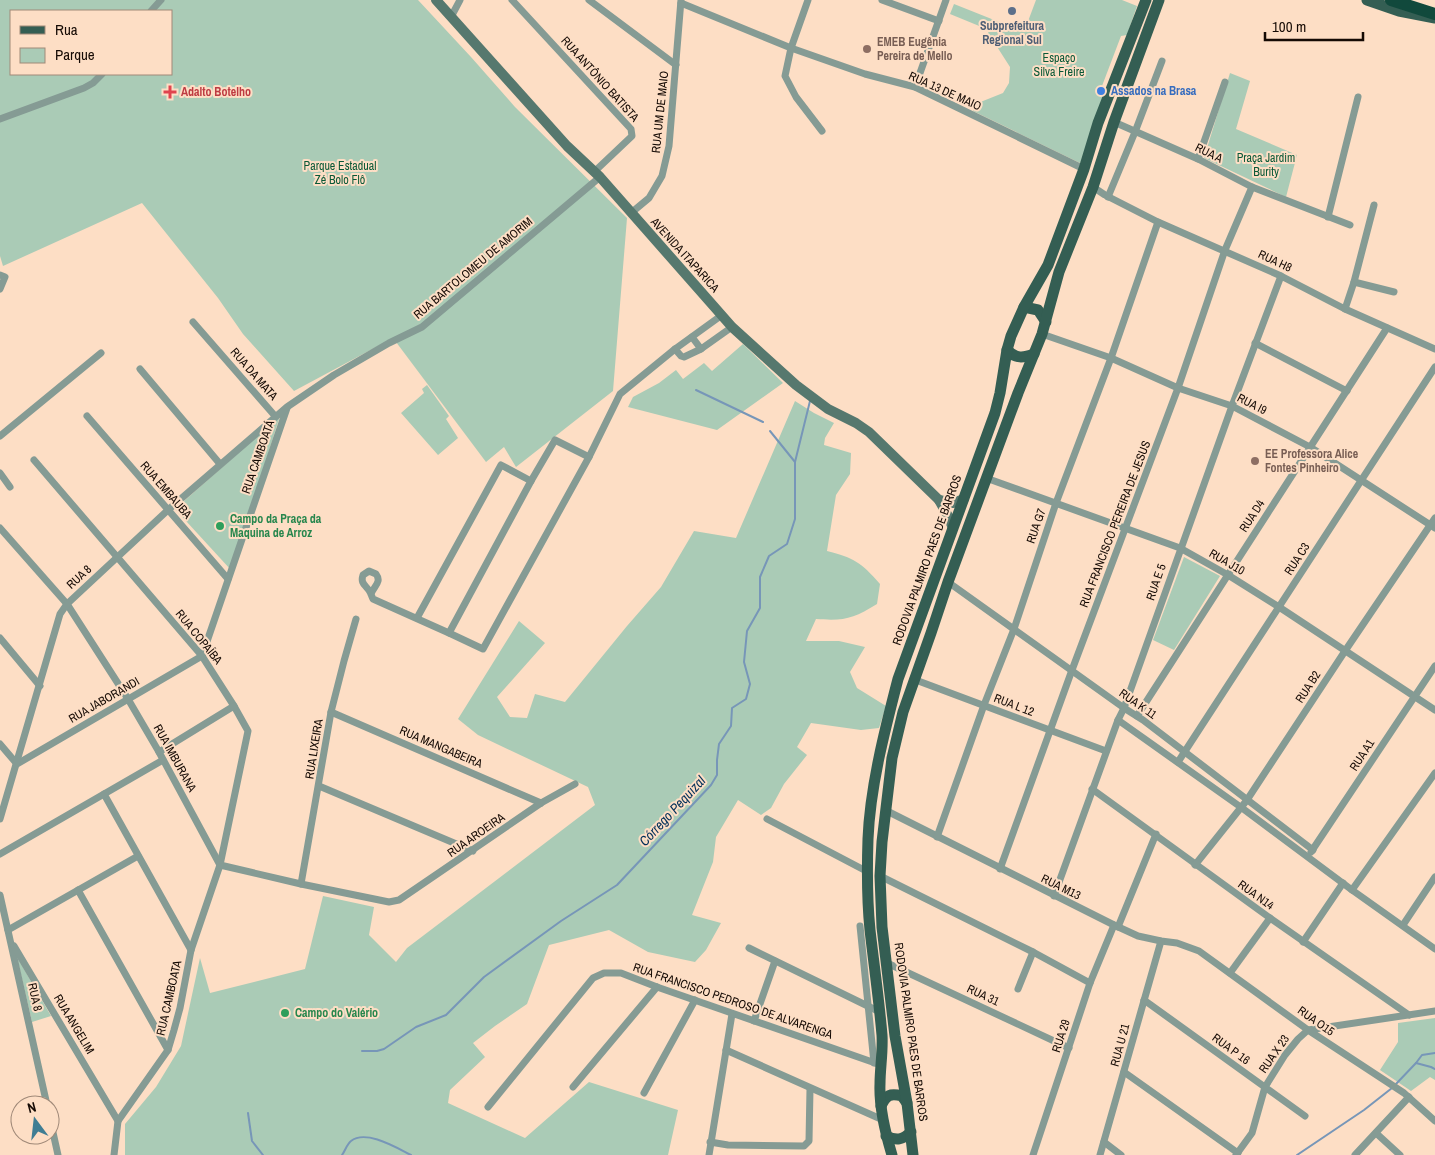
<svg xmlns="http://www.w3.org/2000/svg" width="1435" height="1155" font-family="'Archivo Narrow',sans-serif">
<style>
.green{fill:#aacbb6;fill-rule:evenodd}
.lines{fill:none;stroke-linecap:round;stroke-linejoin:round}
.stream{stroke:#7796b8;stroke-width:2}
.street{stroke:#859b94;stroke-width:7}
.secondary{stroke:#56786e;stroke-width:10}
.primary{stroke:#345e53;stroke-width:11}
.highway{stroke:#11493c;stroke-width:12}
.service-dot{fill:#5c6f8a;stroke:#fddec5;stroke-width:2}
.education-dot{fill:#8d6e63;stroke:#fddec5;stroke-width:2}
.shop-dot{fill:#3f7fe0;stroke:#fddec5;stroke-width:2}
.health-dot{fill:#e0444e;stroke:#fddec5;stroke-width:2}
.leisure-dot{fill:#2e9e5b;stroke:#fddec5;stroke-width:2}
.labels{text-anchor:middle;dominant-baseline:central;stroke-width:4;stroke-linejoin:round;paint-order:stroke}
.service-label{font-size:12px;font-weight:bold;fill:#4e5e75;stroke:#fddec5}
.education-label{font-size:12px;font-weight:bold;fill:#785e54;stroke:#fddec5;text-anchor:start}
.park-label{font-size:12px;fill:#095836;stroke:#fddec5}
.street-label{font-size:12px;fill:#150a04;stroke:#fddec5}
.shop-label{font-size:12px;font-weight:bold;fill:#366cbe;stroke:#fddec5;text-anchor:start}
.health-label{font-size:12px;font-weight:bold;fill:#be3a42;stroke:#fddec5;text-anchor:start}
.leisure-label{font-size:12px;font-weight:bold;fill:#27864d;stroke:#fddec5;text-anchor:start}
.water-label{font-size:14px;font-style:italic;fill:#002f59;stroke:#fddec5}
</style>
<rect width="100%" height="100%" fill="#fddec5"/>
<g class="green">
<path d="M0 0H418L471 57 515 107 627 218 613 391 516 467 504 447 486 462 393 338 294 391 243 334 218 298 142 203 3 266 0 256ZM11 11H171V74H11Z"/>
<path d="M1036 0H1122L1137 6 1127 35 1121 36 1102 86 1105 93 1084 160 1080 163 973 111 978 103 1003 93 1009 83 1010 67 994 42 989 43 987 37 989 30 950 14 954 4 1024 32Z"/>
<path d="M1230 73 1250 81 1236 129 1297 155 1286 197 1204 158Z"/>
<path d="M743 344 783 383 717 430 628 407 633 397 659 383 676 370 683 379 704 363 712 371Z"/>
<path d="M427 385 449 416 446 419 458 438 438 455 401 413 424 393 422 389Z"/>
<path d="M795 401 814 413 834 423 825 438 824 445 851 453 850 474 836 495 827 551C854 558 861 562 880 584L877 604C853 619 844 621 816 619L806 641H839L865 647 850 672 857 688 886 706 879 728 861 730 811 723 797 747 807 755 784 784 771 808 761 815 738 800 716 837 713 862 692 915 721 923 706 950 695 962 648 952 609 930 549 945 527 1004 495 1026 473 1043 485 1057 450 1090 448 1103 525 1138 589 1082 678 1110 668 1155H125V1124L156 1087 181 1046 200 958 210 993 305 969 323 896 374 907 369 935 396 962 407 948 595 805 588 787 478 735 458 719 519 621 545 643 497 697 510 717 527 718 535 694 565 702 627 626 661 587 694 531 736 538Z"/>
<path d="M280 416 231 570 175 509Z"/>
<path d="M1184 557 1220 576 1174 650 1153 640Z"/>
<path d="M17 957 51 1016 32 1022Z"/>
<path d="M1435 1018V1080L1430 1077 1411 1091 1380 1070 1398 1042V1023Z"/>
</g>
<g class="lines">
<g class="stream">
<path d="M696 390 763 422"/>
<path d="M770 431 795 462"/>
<path d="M362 1051H377L384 1049 416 1027 446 1015 484 977 561 921 617 885 711 785 717 775V760L719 744 731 726 732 708 746 699 750 684 744 662 747 631 760 608V577L769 556 787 544 795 519V462L810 401"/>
<path d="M1416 1063 1431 1067 1435 1069"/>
<path d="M1396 1084 1416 1063 1422 1055 1435 1053"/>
<path d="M248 1113 252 1141 263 1155"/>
<path d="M342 1155C345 1151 347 1144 351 1141 366 1129 397 1148 411 1155"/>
<path d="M1297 1155 1364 1110 1392 1088"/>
</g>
<g class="street">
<path d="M512 0 631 129 632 136 594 172"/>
<path d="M589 0 676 65"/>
<path d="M808 0 791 48 785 76 796 97 822 131"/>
<path d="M882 0 939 21"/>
<path d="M681 3 791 48 865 74 915 87 1084 169"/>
<path d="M151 11 161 0"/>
<path d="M451 17 460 0"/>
<path d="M915 87 946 0"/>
<path d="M0 119 84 88 93 83 102 74"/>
<path d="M1114 122 1198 159 1252 187 1350 225"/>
<path d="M1198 159 1225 82"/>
<path d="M1093 187 1105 195 1158 222 1281 276 1345 309 1435 349"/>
<path d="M1108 197 1135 132 1162 61"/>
<path d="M631 213 649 198 662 176 669 146 681 0"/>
<path d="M1328 217 1358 97"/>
<path d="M0 275 5 277 0 289"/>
<path d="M1354 282 1394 292"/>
<path d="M1345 309 1354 282 1374 205"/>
<path d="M193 322 275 416"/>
<path d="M1042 334 1111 358 1178 388 1232 406 1310 447 1435 528"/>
<path d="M692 337 701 349 732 327"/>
<path d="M1255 343 1347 391"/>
<path d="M675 349 681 356 684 357 701 349"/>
<path d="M140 369 220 464"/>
<path d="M87 416 228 579"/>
<path d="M0 436 101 353"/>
<path d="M34 460 202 656 234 706 248 731 220 865 191 950 180 1008 174 1030 168 1050 118 1121 114 1155"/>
<path d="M0 473 10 487"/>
<path d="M986 478 1180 548 1228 575 1279 607 1435 710"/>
<path d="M0 528 67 604 128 699 159 752 220 865 301 884 389 902 399 900 541 803 575 784"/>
<path d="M948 582 1124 708 1143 720 1313 850"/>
<path d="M371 594C374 586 382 582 376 574L369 571 363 575C360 584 366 585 370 592 371 594 372 597 373 599L449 633 483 649 589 457 620 394 675 349 722 315"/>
<path d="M417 618 501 465 531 481"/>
<path d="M449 633 531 481 555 440 589 457"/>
<path d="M0 638 40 686"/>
<path d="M202 656 287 408"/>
<path d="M913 679 1106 751"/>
<path d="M331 712 541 803"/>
<path d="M1137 716 1387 328"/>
<path d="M1118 720 1242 808 1352 890 1435 949"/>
<path d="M0 744 17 764 202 656"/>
<path d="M159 752 234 706"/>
<path d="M1178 762 1435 367"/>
<path d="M319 786 473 851"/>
<path d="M1092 789 1270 918 1409 1015"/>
<path d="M104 794 191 950"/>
<path d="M885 810 1114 925 1138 936 1161 941 1177 943 1199 951 1308 1030 1404 1093 1435 1121"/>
<path d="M0 819 60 614 67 604 168 510 287 407 334 375 389 343 422 327 600 177"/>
<path d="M767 819 868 872"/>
<path d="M937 837 984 705 1014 629 1056 503 1111 358 1158 222"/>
<path d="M1311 852 1435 666"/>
<path d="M0 854 163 760"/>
<path d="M1195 865 1247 800 1345 651 1435 518"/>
<path d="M1000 869 1072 670 1178 388 1225 250 1252 187"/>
<path d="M880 876 1033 952 1090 983"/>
<path d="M301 884 331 712 344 661 356 619"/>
<path d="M78 890 168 1050"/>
<path d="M1352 890 1435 773"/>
<path d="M0 895 47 1105"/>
<path d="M1054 896 1118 720 1124 708 1232 406 1281 276"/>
<path d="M1403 925 1435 877"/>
<path d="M860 926 874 1063"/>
<path d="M1118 927 1156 834"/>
<path d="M8 930 138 856"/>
<path d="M1303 942 1343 883"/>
<path d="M14 946 118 1121"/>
<path d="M749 948 880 1012"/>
<path d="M887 963 1069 1048"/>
<path d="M1230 973 1270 918"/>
<path d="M1018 989 1033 952"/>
<path d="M1144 1000 1305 1116"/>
<path d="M754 1021 775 961"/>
<path d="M726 1050 883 1120"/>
<path d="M1124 1072 1238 1153"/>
<path d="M573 1087 657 987"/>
<path d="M644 1093 695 1000"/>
<path d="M488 1107 593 978 604 973H621L657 987 881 1065"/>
<path d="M50 1119 58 1155"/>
<path d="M1376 1133 1400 1155"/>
<path d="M710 1142 728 1145 804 1146 809 1141 810 1089"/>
<path d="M1104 1142 1121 1155"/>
<path d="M709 1155 732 1014"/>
<path d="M1033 1155 1090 983 1114 925"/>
<path d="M1100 1155 1161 941"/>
<path d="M1236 1155 1252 1133 1265 1087 1285 1055 1298 1039 1308 1030 1435 1011"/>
<path d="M1355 1155 1409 1097"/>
</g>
<g class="secondary">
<path d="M436 0 567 146 600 177 732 327 796 385 828 409 856 423 869 432 939 500 948 516 953 528"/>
<path d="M939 500 953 503 964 499"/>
</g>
<g class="primary">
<path d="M1367 0 1399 11 1435 18"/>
<path d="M1024 307 1038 310 1046 322"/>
<path d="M1007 350C1016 359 1023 358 1034 354"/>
<path d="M881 1106C886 1095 890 1093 902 1096L907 1103"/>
<path d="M886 1136C897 1141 902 1140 911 1132"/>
<path d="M892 1155C885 1132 879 1108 880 1084 880 1068 883 1052 882 1035 879 1000 874 965 870 930 867 900 867 869 868 839 870 787 885 729 898 679L995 413 1000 393 1007 350 1011 336 1024 307 1048 265 1084 169 1098 123 1146 0"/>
<path d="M913 1155 907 1103 895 1036 882 927 880 876 882 842 892 758 903 712 931 633 948 582 1018 393 1042 334 1059 272 1093 187 1114 122 1159 0"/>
</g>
<path class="highway" d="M1391 0 1435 14"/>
</g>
<circle class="service-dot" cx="1012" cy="11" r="5"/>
<g class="education-dot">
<circle cx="867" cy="49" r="5"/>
<circle cx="1255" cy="461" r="5"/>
</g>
<circle class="shop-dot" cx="1101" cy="91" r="5"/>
<path class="health-dot" d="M167.5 84.5h5v5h5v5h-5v5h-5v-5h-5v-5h5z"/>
<g class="leisure-dot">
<circle cx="220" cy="526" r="5"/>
<circle cx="285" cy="1013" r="5"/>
</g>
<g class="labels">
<g class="service-label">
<text x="1012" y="26">Subprefeitura<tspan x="1012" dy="14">Regional Sul</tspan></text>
</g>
<g class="education-label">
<text x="877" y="42">EMEB Eugênia<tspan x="877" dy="14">Pereira de Mello</tspan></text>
<text x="1265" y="454">EE Professora Alice<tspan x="1265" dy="14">Fontes Pinheiro</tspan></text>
</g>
<g class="park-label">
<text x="1059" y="58">Espaço<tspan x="1059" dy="14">Silva Freire</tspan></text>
<text x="1266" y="158">Praça Jardim<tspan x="1266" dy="14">Burity</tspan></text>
<text x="340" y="166">Parque Estadual<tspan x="340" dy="14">Zé Bolo Flô</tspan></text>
</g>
<g class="street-label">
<text transform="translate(600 79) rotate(48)">RUA ANTÔNIO BATISTA</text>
<text transform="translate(945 91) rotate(24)">RUA 13 DE MAIO</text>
<text transform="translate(660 112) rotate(-84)">RUA UM DE MAIO</text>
<text transform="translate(1209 153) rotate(26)">RUA A</text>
<text transform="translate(685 255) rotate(48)">AVENIDA ITAPARICA</text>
<text transform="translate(1275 261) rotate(25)">RUA H8</text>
<text transform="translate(473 268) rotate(-40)">RUA BARTOLOMEU DE AMORIM</text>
<text transform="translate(254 374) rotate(49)">RUA DA MATA</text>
<text transform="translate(1252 404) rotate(27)">RUA I9</text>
<text transform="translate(258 457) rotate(-71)">RUA CAMBOATÁ</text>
<text transform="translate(166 490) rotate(49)">RUA EMBAUBA</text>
<text transform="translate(1252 516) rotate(-57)">RUA D4</text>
<text transform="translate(1115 524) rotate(-69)">RUA FRANCISCO PEREIRA DE JESUS</text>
<text transform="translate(1036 526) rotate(-71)">RUA G7</text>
<text transform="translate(1297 559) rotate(-57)">RUA C3</text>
<text transform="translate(927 560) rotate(-70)">RODOVIA PALMIRO PAES DE BARROS</text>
<text transform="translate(1227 562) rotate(30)">RUA J10</text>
<text transform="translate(79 577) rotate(-43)">RUA 8</text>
<text transform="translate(1156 582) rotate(-71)">RUA E 5</text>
<text transform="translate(199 637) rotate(51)">RUA COPAÍBA</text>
<text transform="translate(1308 687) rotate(-57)">RUA B2</text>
<text transform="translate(104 700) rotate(-30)">RUA JABORANDI</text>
<text transform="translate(1138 704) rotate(35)">RUA K 11</text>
<text transform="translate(1014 705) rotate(21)">RUA L 12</text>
<text transform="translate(441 747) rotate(23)">RUA MANGABEIRA</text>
<text transform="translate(314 749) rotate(-81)">RUA LIXEIRA</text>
<text transform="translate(1362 755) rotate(-57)">RUA A1</text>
<text transform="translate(175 758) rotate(61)">RUA IMBURANA</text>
<text transform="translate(476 835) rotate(-35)">RUA AROEIRA</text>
<text transform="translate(1061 887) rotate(26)">RUA M13</text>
<text transform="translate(1256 895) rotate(36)">RUA N14</text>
<text transform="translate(983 995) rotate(25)">RUA 31</text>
<text transform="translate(35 997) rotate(77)">RUA 8</text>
<text transform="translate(169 998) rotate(-77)">RUA CAMBOATA</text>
<text transform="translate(733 1001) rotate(19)">RUA FRANCISCO PEDROSO DE ALVARENGA</text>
<text transform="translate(1316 1021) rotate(35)">RUA O15</text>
<text transform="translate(74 1024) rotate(59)">RUA ANGELIM</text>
<text transform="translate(911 1032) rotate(82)">RODOVIA PALMIRO PAES DE BARROS</text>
<text transform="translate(1061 1036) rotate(-72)">RUA 29</text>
<text transform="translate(1120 1045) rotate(-75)">RUA U 21</text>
<text transform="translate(1231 1049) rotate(36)">RUA P 16</text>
<text transform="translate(1274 1054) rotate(-55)">RUA X 23</text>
</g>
<g class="shop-label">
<text x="1111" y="91">Assados na Brasa</text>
</g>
<g class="health-label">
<text x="181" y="92">Adalto Botelho</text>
</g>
<g class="leisure-label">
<text x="230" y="519">Campo da Praça da<tspan x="230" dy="14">Maquina de Arroz</tspan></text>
<text x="295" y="1013">Campo do Valério</text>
</g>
<g class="water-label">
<text transform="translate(672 811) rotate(-47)">Córrego Pequizal</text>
</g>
</g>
<rect x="10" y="10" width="162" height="65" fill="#fddec5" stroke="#a08978"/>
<rect x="20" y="26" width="25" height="8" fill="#345e53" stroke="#a08978"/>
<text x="55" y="35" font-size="15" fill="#150a04">Rua</text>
<rect x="20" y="48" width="25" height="15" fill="#aacbb6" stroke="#a08978"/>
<text x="55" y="60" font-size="15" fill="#150a04">Parque</text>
<g transform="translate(35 1120) rotate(345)"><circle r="24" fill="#fddec5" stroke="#a08978"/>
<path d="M0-4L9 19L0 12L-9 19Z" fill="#3f7d93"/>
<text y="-8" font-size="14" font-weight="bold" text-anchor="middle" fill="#150a04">N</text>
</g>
<path d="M1265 32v8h98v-8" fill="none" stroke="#150a04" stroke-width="2.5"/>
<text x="1272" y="32" font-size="15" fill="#150a04" stroke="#fddec5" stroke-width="4" paint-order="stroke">100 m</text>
</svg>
